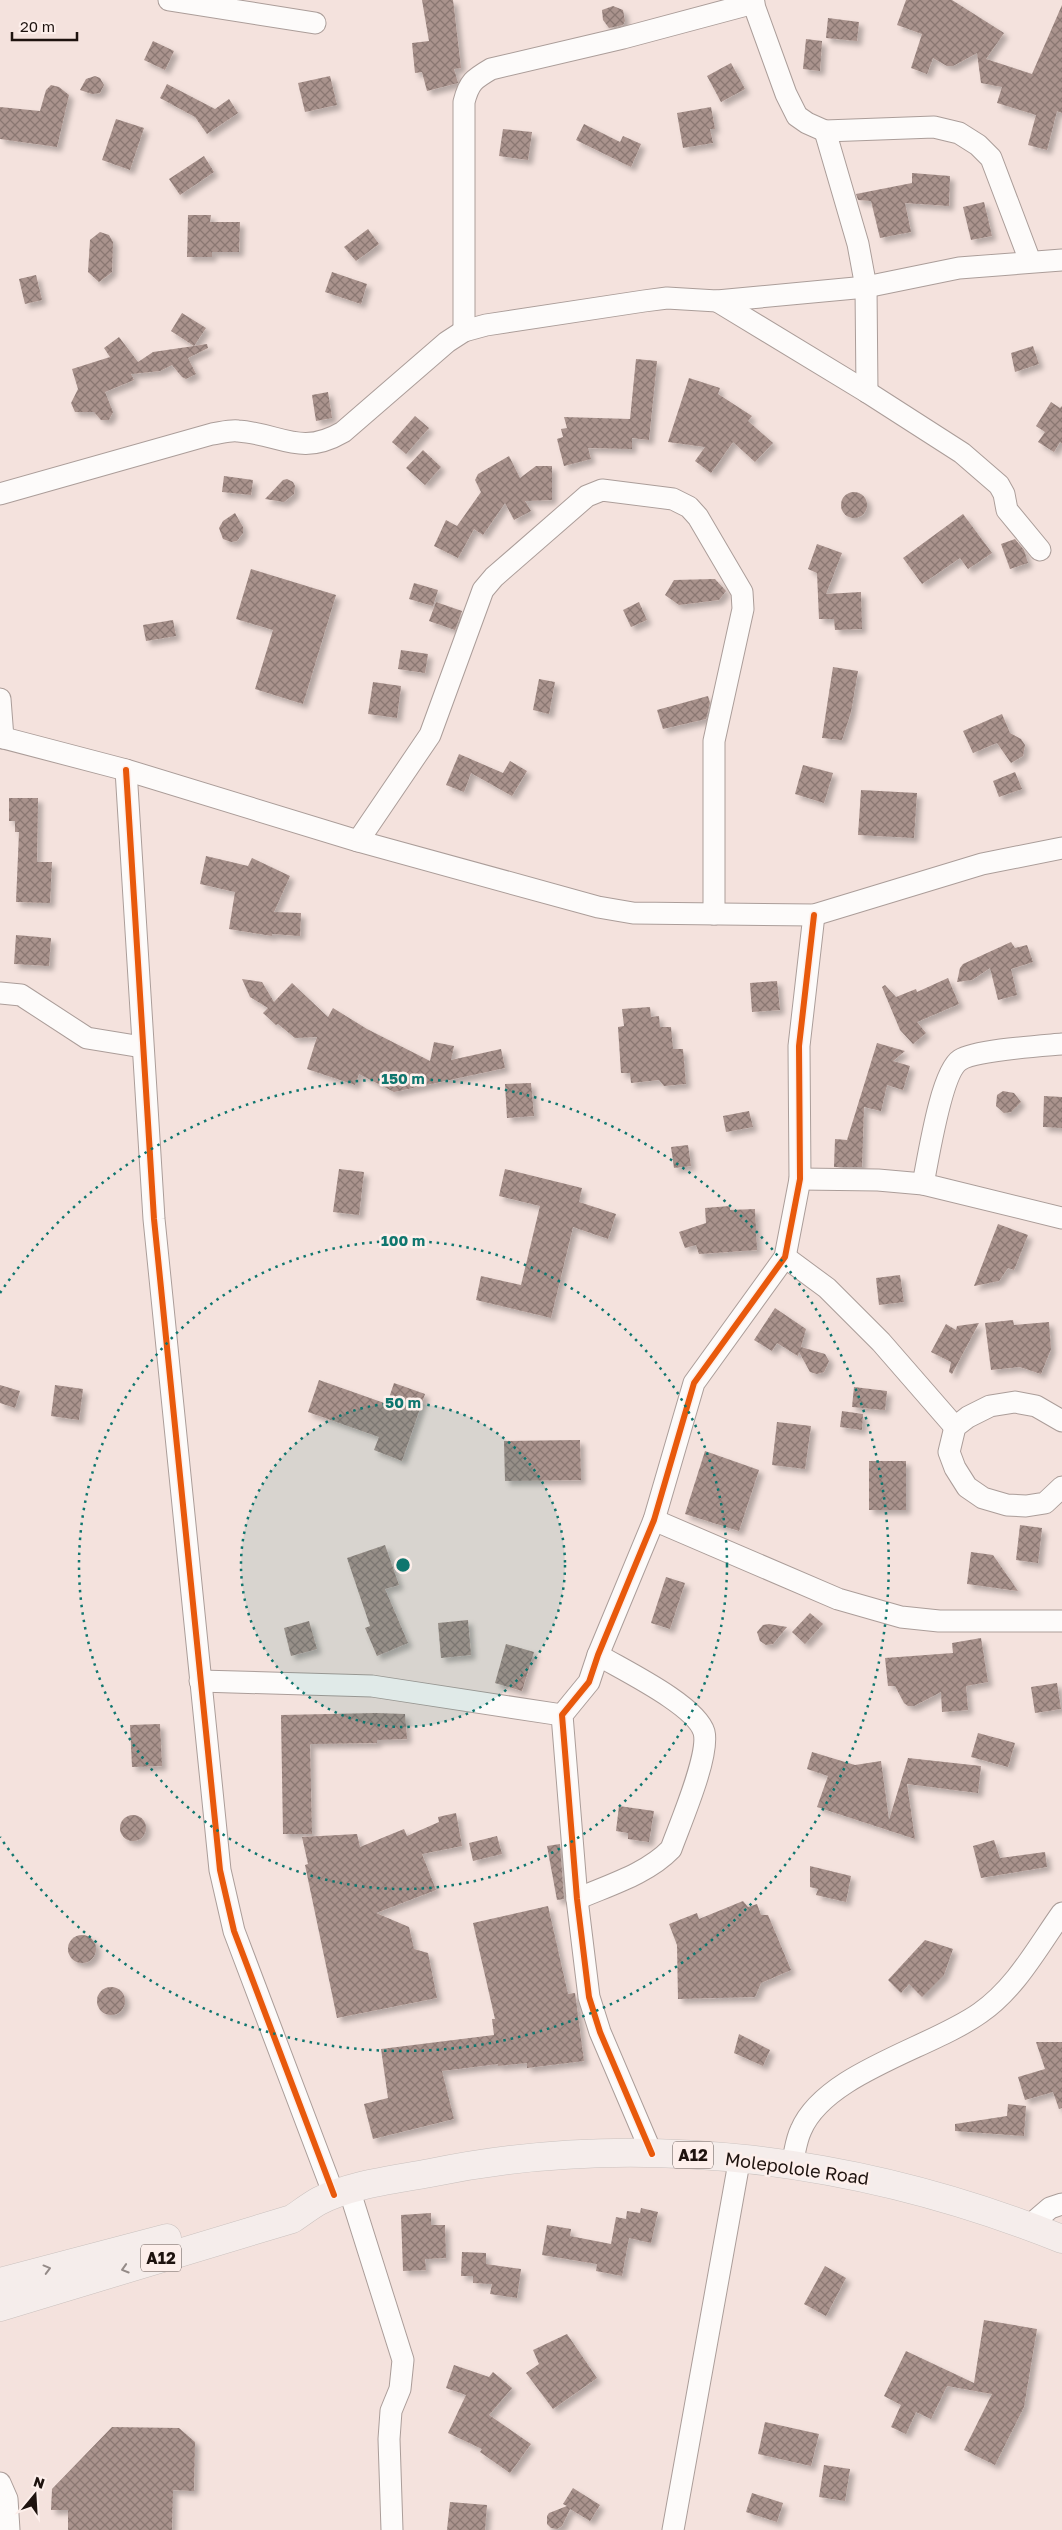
<svg xmlns="http://www.w3.org/2000/svg" width="1062" height="2530" font-family="'Golos Text',sans-serif">
<style>
.building{fill:url(#building-cross-hatch);filter:url(#shadow)}
.lines{fill:none;stroke-linecap:round;stroke-linejoin:round}
.minor-casing{stroke:#ab9d99;stroke-width:23}
.major-casing{stroke:#cac1be;stroke-width:29}
.minor{stroke:#fdfbfa;stroke-width:21}
.major{stroke:#f5edeb;stroke-width:28}
.cycleway-casing{stroke:#fdefeb;stroke-width:9}
.cycleway{stroke:#e8590c;stroke-width:6}
.oneway{stroke:#948b88}
.ring{fill:none;stroke:#0f766e;stroke-width:2.5;stroke-dasharray:2.5 5}
.labels{text-anchor:middle;dominant-baseline:central;stroke-width:5;stroke-linejoin:round;paint-order:stroke}
.shield{fill:#fdefeb;stroke:#615551;stroke-width:1}
.shield-label{font-size:16px;font-weight:bold;fill:#1e130f}
.street-label{font-size:18px;fill:#1e130f;stroke:#fdefeb}
.centre{fill:#0f766e;stroke:#fdefeb;stroke-width:2.5}
.ring-label{font-size:15px;text-anchor:middle;font-weight:bold;fill:#0f766e;stroke:#fdefeb;stroke-width:5;stroke-linejoin:round;paint-order:stroke}
</style>
<defs>
<pattern id="building-cross-hatch" width="8" height="8" patternUnits="userSpaceOnUse" patternTransform="scale(1.25)"><rect width="8" height="8" fill="#aa938d"/><path d="M0 0l8 8M0 8l8-8" fill="none" stroke="#8a7772"/></pattern>
<filter id="shadow"><feDropShadow dx="4.5" dy="4.5" stdDeviation="2.5" flood-color="#0004"/></filter>
</defs>
<rect width="100%" height="100%" fill="#f4e2dd"/>
<g class="building">
<path d="M422 0H453L461 68 454 69 458 83 427 91 422 72 415 73 412 43 429 41Z"/>
<path d="M906 0H952L1004 33 986 59 1032 74 1062 5V113L1057 111 1047 150 1028 145 1036 115 997 103 1002 87 981 83 977 53 953 66H947L933 58 927 74 911 68 922 34 897 25Z"/>
<path d="M613 6 623 10 625 21 623 25 609 28 603 20 602 10Z"/>
<path d="M828 18 859 22 857 41 826 38Z"/>
<path d="M806 39 822 41 820 71 803 69Z"/>
<path d="M153 41 174 51 165 70 144 60Z"/>
<path d="M731 63 745 89 721 102 707 76Z"/>
<path d="M95 76 100 78 104 85 100 93 92 94 80 90 86 79Z"/>
<path d="M330 76 337 105 305 112 298 83Z"/>
<path d="M167 84 215 109 229 99 238 113 207 134 195 117 160 98Z"/>
<path d="M51 85 59 87 69 95 57 147 0 139V107L40 111 46 90Z"/>
<path d="M711 107 715 129H710L713 143 683 148 677 113Z"/>
<path d="M116 119 144 128 130 170 102 160Z"/>
<path d="M584 124 620 142 623 136 641 144 631 167 576 140Z"/>
<path d="M503 129 532 132 528 160 499 156Z"/>
<path d="M204 156 214 172 180 195 169 179Z"/>
<path d="M912 173 950 176 949 206 905 203 911 232 880 238 871 201 858 200 856 194 912 183Z"/>
<path d="M984 202 992 236 971 240 963 207Z"/>
<path d="M188 215H211L210 222H240L239 252H212V257H187Z"/>
<path d="M368 229 379 244 356 261 344 247Z"/>
<path d="M100 232 109 235 113 242 112 272 99 282 88 272 90 240Z"/>
<path d="M332 272 367 284 361 304 325 292Z"/>
<path d="M36 275 42 300 25 304 19 279Z"/>
<path d="M182 313 206 328 194 346 207 344 208 348 188 358 196 374 186 379 182 377 172 365 160 371 131 374 134 380 105 392 113 412 109 420H101L94 412H75L71 403 78 389 72 369 110 357 104 348 119 337 138 362 153 352 194 346 171 331Z"/>
<path d="M1033 346 1039 364 1015 372 1011 353Z"/>
<path d="M636 359 657 361 649 440 632 438V449L588 448 591 459 564 466 557 439 563 437 561 429 567 428 564 417 630 419Z"/>
<path d="M689 378 720 388 718 394 752 416 748 421 773 443 755 462 733 442 711 473 695 461 705 447 668 442Z"/>
<path d="M328 392 332 418 316 421 312 395Z"/>
<path d="M1051 402 1060 408 1062 406V444L1060 442 1054 452 1038 442 1045 432 1036 426Z"/>
<path d="M415 416 429 428 406 454 392 442Z"/>
<path d="M423 450 441 467 425 485 406 468Z"/>
<path d="M509 456 520 478 536 466H552V500L525 501 531 511 514 520 505 503 483 535 474 529 458 558 434 546 446 520 457 526 481 492 475 480 478 474Z"/>
<path d="M224 476 253 480 251 495 222 492Z"/>
<path d="M287 479 293 482 295 486 294 494 284 502 265 499 283 480Z"/>
<circle cx="854" cy="505" r="13"/>
<path d="M235 513 243 527V533L237 541 231 542 223 539 219 528 223 521Z"/>
<path d="M963 514 992 553 968 569 960 558 922 584 903 558Z"/>
<path d="M1015 539 1024 550 1028 563 1010 569 1001 544Z"/>
<path d="M817 544 842 553 826 594 861 592 862 629 835 630 834 619H819L817 573 808 569Z"/>
<path d="M251 569 336 595 303 704 255 689 273 630 236 619Z"/>
<path d="M715 579 726 591 719 600 679 605 665 595 674 580Z"/>
<path d="M414 583 438 590 433 606 409 599Z"/>
<path d="M436 602 462 611 455 630 429 621Z"/>
<path d="M639 602 647 620 631 627 623 610Z"/>
<path d="M173 620 176 636 146 641 143 625Z"/>
<path d="M401 650 428 654 425 673 398 669Z"/>
<path d="M833 667 858 671 851 712 842 740 822 738Z"/>
<path d="M539 679 555 682 549 714 533 710Z"/>
<path d="M373 682 401 686 397 718 368 714Z"/>
<path d="M708 696 710 703 706 719 663 729 657 710Z"/>
<path d="M1002 714 1010 733 1021 739 1025 745 1023 756 1011 763 997 743 973 753 963 731Z"/>
<path d="M459 754 503 773 510 761 527 771 512 796 471 773 464 792 446 785Z"/>
<path d="M803 765 833 773 824 803 795 794Z"/>
<path d="M1015 772 1022 789 999 797 993 781Z"/>
<path d="M861 790 917 793 914 838 858 835Z"/>
<path d="M9 798H38L37 862H52L50 903 16 902 19 832H15V821H9Z"/>
<path d="M206 856 248 866 252 858 290 876 274 912 301 913 300 936 272 934V936L229 929 235 892 200 884Z"/>
<path d="M16 935 51 938 49 966 14 964Z"/>
<path d="M1011 942 1015 948 1027 945 1033 962 1011 969 1017 995 998 1000 990 968 972 980 957 982 960 968 963 964Z"/>
<path d="M948 978 959 1004 917 1022 926 1033 913 1044 900 1030 882 987 885 985 896 997 916 989 917 992Z"/>
<path d="M242 979 262 982 274 1002 292 983 328 1017 333 1008 367 1029 430 1061 434 1042 454 1046 451 1060 501 1049 505 1068 394 1092 359 1074 355 1085 307 1069 317 1037 295 1038 278 1024 276 1025 263 1013 268 1008 250 997Z"/>
<path d="M777 981 780 1010 752 1012 750 983Z"/>
<path d="M650 1007 651 1017 659 1016 660 1027H671L673 1049H683L686 1084 664 1086 659 1080 631 1083 630 1073H621L618 1027 624 1026 622 1009Z"/>
<path d="M877 1043 905 1051 893 1061 910 1066 903 1090 887 1085 881 1111 864 1107 862 1167H834L835 1139 847 1140Z"/>
<path d="M531 1083 534 1116 507 1118 505 1084Z"/>
<path d="M1003 1091 1014 1093 1021 1102 1011 1112 1004 1113 996 1106 997 1095Z"/>
<path d="M1044 1096 1062 1097V1128L1043 1127Z"/>
<path d="M749 1111 753 1127 726 1132 723 1116Z"/>
<path d="M688 1145 691 1166 674 1168 671 1147Z"/>
<path d="M339 1169 364 1172 359 1215 333 1212Z"/>
<path d="M505 1169 582 1188 579 1202 616 1214 608 1239 573 1227 551 1318 476 1300 481 1276 521 1285 540 1206 499 1196Z"/>
<path d="M730 1206V1210L755 1209 757 1250 699 1254 696 1245 685 1248 679 1232 706 1223 705 1208Z"/>
<path d="M998 1224 1028 1235 1014 1270 1008 1268 999 1281 974 1286Z"/>
<path d="M900 1275 904 1302 879 1305 876 1278Z"/>
<path d="M775 1308 806 1329 801 1347 825 1354 829 1361 824 1372 817 1374 810 1372 799 1352 798 1356 777 1343 772 1351 754 1340Z"/>
<path d="M1013 1320 1014 1325 1049 1322 1051 1349 1041 1374 1020 1367 991 1370 985 1323Z"/>
<path d="M979 1323 952 1374 949 1372 951 1362 931 1352 946 1324 956 1330 957 1326Z"/>
<path d="M319 1380 387 1404 394 1383 425 1394 402 1461 374 1450 379 1437 308 1412Z"/>
<path d="M0 1385 20 1391 15 1408 0 1403Z"/>
<path d="M55 1385 83 1389 79 1420 51 1416Z"/>
<path d="M854 1387 887 1391 885 1410 852 1407Z"/>
<path d="M842 1411 863 1414 862 1430 840 1427Z"/>
<path d="M777 1422 811 1426 805 1469 772 1465Z"/>
<path d="M580 1440 581 1480 505 1481 504 1441Z"/>
<path d="M705 1451 759 1470 739 1531 685 1514Z"/>
<rect x="869" y="1461" width="37" height="49"/>
<path d="M1020 1525 1042 1528 1038 1563 1016 1560Z"/>
<path d="M385 1545 399 1585 385 1589 408 1643 377 1656 365 1628 370 1626 347 1558Z"/>
<path d="M971 1552 993 1555 1018 1591 967 1584Z"/>
<path d="M666 1577 685 1583 670 1629 651 1623Z"/>
<path d="M810 1613 823 1624 805 1644 792 1632Z"/>
<path d="M468 1620 471 1655 441 1658 438 1623Z"/>
<path d="M309 1621 317 1649 291 1656 284 1628Z"/>
<path d="M769 1624 787 1627 773 1644 766 1645 760 1641 757 1632 763 1625Z"/>
<path d="M981 1638 988 1682 966 1686 968 1710 942 1712 941 1692 914 1706H908L904 1703 895 1686H888L885 1658 953 1653 952 1643Z"/>
<path d="M506 1644 534 1652 522 1691 495 1683Z"/>
<path d="M1057 1683 1061 1709 1035 1713 1031 1687Z"/>
<path d="M376 1713 405 1714 407 1739 377 1740V1743L310 1744 312 1834H283L281 1715Z"/>
<path d="M160 1724 162 1766 132 1767 130 1725Z"/>
<path d="M978 1733 1015 1743 1008 1767 971 1757Z"/>
<path d="M812 1752 855 1765 881 1761 889 1820 908 1758 981 1766 978 1793 907 1784 915 1839 817 1807 828 1776 807 1769Z"/>
<path d="M619 1806 654 1811 649 1842 628 1839V1833L616 1831Z"/>
<path d="M456 1813 462 1846 422 1854 436 1890 376 1913 409 1927 414 1949 428 1953 437 1998 337 2018 305 1865 308 1864 302 1837 357 1834 360 1847 404 1829 407 1836 439 1822 438 1817Z"/>
<circle cx="133" cy="1828" r="13"/>
<path d="M497 1836 502 1854 473 1861 469 1843Z"/>
<path d="M994 1840 1000 1858 1045 1852 1047 1867 981 1878 973 1846Z"/>
<path d="M560 1844 564 1899 557 1900 547 1846Z"/>
<path d="M810 1866 851 1876 846 1902 816 1895 818 1889 810 1887Z"/>
<path d="M743 1901 748 1907 757 1904 761 1915H768L791 1970 761 1983 755 1997 678 1999 677 1945 669 1924 697 1913 699 1919Z"/>
<path d="M548 1906 568 1994 575 1993 584 2061 527 2068V2063L498 2066V2064L442 2071 454 2119 373 2139 364 2104 388 2098 381 2049 494 2035 492 2019H495L473 1923Z"/>
<circle cx="82" cy="1949" r="14"/>
<path d="M925 1940 953 1949 944 1975 922 1997 909 1984 901 1993 888 1980Z"/>
<circle cx="111" cy="2001" r="14"/>
<path d="M739 2034 770 2050 763 2066 734 2053Z"/>
<path d="M1036 2042H1062V2108L1059 2109 1053 2092 1025 2100 1018 2077 1045 2069Z"/>
<path d="M1008 2104 1026 2106 1024 2136 955 2131V2124L1007 2116Z"/>
<path d="M641 2208 658 2212 651 2243 629 2238 622 2276 596 2271 597 2264 542 2255 547 2225 571 2229 570 2236 611 2244 616 2217 626 2219 627 2211 640 2213Z"/>
<path d="M431 2213V2225H445L446 2258 425 2259 426 2270 403 2271 401 2215Z"/>
<path d="M462 2252 486 2253V2264L521 2269 517 2298 490 2294 492 2284 473 2283V2276H461Z"/>
<path d="M825 2266 846 2278 826 2316 804 2304Z"/>
<path d="M984 2320 1037 2329 1024 2407 995 2465 964 2450 992 2394 947 2386 931 2419 916 2412 906 2434 891 2427 901 2405 884 2396 906 2351 974 2383Z"/>
<path d="M567 2334 597 2378 553 2409 526 2373 539 2364 533 2350Z"/>
<path d="M454 2365 489 2377 493 2372 512 2388 489 2415 531 2444 510 2473 480 2452 482 2449 448 2433 466 2395 446 2388Z"/>
<path d="M765 2422 819 2434 811 2466 758 2454Z"/>
<path d="M112 2427 179 2428 195 2442 194 2491 173 2490 172 2530H68V2510H51L52 2489Z"/>
<path d="M824 2465 850 2469 845 2501 819 2497Z"/>
<path d="M573 2488 600 2505 590 2521 570 2509 562 2526 557 2529 551 2528 547 2524V2516L549 2513 567 2506 563 2504Z"/>
<path d="M752 2493 783 2503 777 2522 746 2512Z"/>
<path d="M450 2502 487 2505 485 2530H447Z"/>
</g>
<g class="lines">
<defs>
<g id="minor">
<path d="M169 0 315 23"/>
<path d="M752 0 786 94 797 116 807 123 825 131 934 127 959 133 978 145 991 158 1030 261"/>
<path d="M825 131 858 244 866 287 867 392"/>
<path d="M717 301 867 392 962 453 999 485 1004 494 1007 510 1040 550"/>
<path d="M464 331V102C469 82 474 79 491 69L623 38 754 3"/>
<path d="M0 494 212 434C220 433 230 430 238 431 281 434 300 457 343 432L447 342 464 331 486 325 644 301 667 298 717 301 866 287 959 268 1062 260"/>
<path d="M0 699 3 738"/>
<path d="M0 737 126 770 358 841 598 907 633 913 814 915 982 864 1062 848"/>
<path d="M126 770 154 1219 220 1870 234 1931 334 2195"/>
<path d="M358 841 430 735 483 590 494 577 587 496 602 490 673 499 689 507 698 517 742 592 743 609 714 741V914"/>
<path d="M0 993 21 995 87 1038 142 1047"/>
<path d="M800 1179 878 1180 923 1184 1062 1218"/>
<path d="M923 1184C928 1160 941 1072 960 1060 976 1050 1040 1046 1062 1044"/>
<path d="M785 1257 827 1288 881 1342 955 1427"/>
<path d="M1062 1421 1036 1406 1015 1402 990 1406 968 1417 955 1427 949 1452 955 1468 967 1487 983 1498 1007 1505 1026 1506 1045 1503 1062 1487"/>
<path d="M654 1520 838 1599 901 1617 939 1621H1062"/>
<path d="M200 1681 372 1686 562 1715"/>
<path d="M577 1899C609 1885 647 1874 671 1849 680 1824 710 1755 704 1732 696 1705 623 1670 598 1655"/>
<path d="M652 2154 600 2032 589 1997 577 1899 562 1715 589 1682 598 1655 654 1520 694 1383 785 1257 800 1179 799 1046 814 915"/>
<path d="M792 2163C795 2153 796 2140 801 2130 825 2073 931 2048 980 2013 1016 1988 1037 1948 1062 1913"/>
<path d="M349 2189 403 2360 400 2389 391 2411 389 2439 392 2530"/>
<path d="M1029 2226 1050 2208 1062 2204"/>
<path d="M0 2483 7 2499 9 2530"/>
<path d="M673 2530 740 2157"/>
</g>
<g id="major">
<path d="M0 2282 167 2238"/>
<path d="M0 2307 292 2219C301 2213 310 2206 319 2201 352 2184 393 2180 430 2173 642 2129 862 2159 1062 2239"/>
</g>
</defs>
<use href="#minor" class="minor-casing"/>
<use href="#major" class="major-casing"/>
<use href="#minor" class="minor"/>
<use href="#major" class="major"/>
<defs>
<g id="cycleway">
<path d="M126 770 154 1219 220 1870 234 1931 334 2195"/>
<path d="M652 2154 600 2032 589 1997 577 1899 562 1715 589 1682 598 1655 654 1520 694 1383 785 1257 800 1179 799 1046 814 915"/>
</g>
</defs>
<use href="#cycleway" class="cycleway-casing"/>
<use href="#cycleway" class="cycleway"/>
</g>
<defs><path id="oneway-chevron" d="M-2-3.5L2.5 0L-2 3.5" fill="none" stroke-width="1.6" stroke-linecap="round" stroke-linejoin="round" transform="scale(1.25)"/></defs>
<g class="oneway">
<use href="#oneway-chevron" transform="translate(47 2269) rotate(-15)"/>
<use href="#oneway-chevron" transform="translate(125 2269) rotate(163)"/>
</g>
<circle cx="403" cy="1565" r="162" fill="#0f766e" fill-opacity=".12"/>
<g class="ring">
<circle cx="403" cy="1565" r="162"/>
<circle cx="403" cy="1565" r="324"/>
<path d="M0 1293A486 486 0 1 1 0 1837"/>
</g>
<g class="labels">
<g class="shield">
<rect x="673" y="2141.5" width="40" height="27" rx="4"/>
<rect x="141" y="2244.5" width="40" height="27" rx="4"/>
</g>
<g class="shield-label">
<text x="693" y="2155">A12</text>
<text x="161" y="2258">A12</text>
</g>
<g class="street-label">
<text transform="translate(797 2168) rotate(8)">Molepolole Road</text>
</g>
</g>
<circle cx="403" cy="1565" r="8" class="centre"/>
<g class="ring-label">
<text x="403" y="1084">150 m</text>
<text x="403" y="1246">100 m</text>
<text x="403" y="1408">50 m</text>
</g>
<g transform="translate(35 2495) rotate(18)" stroke="#fdefeb" stroke-width="4" paint-order="stroke">
<path d="M0-4L9 19L0 12L-9 19Z" fill="#1e130f"/>
<text y="-8" font-size="14" font-weight="bold" text-anchor="middle" fill="#1e130f">N</text>
</g>
<path d="M12 32v8h65v-8" fill="none" stroke="#1e130f" stroke-width="2.5"/>
<text x="20" y="32" font-size="15" fill="#1e130f" stroke="#fdefeb" stroke-width="4" paint-order="stroke">20 m</text>
</svg>
